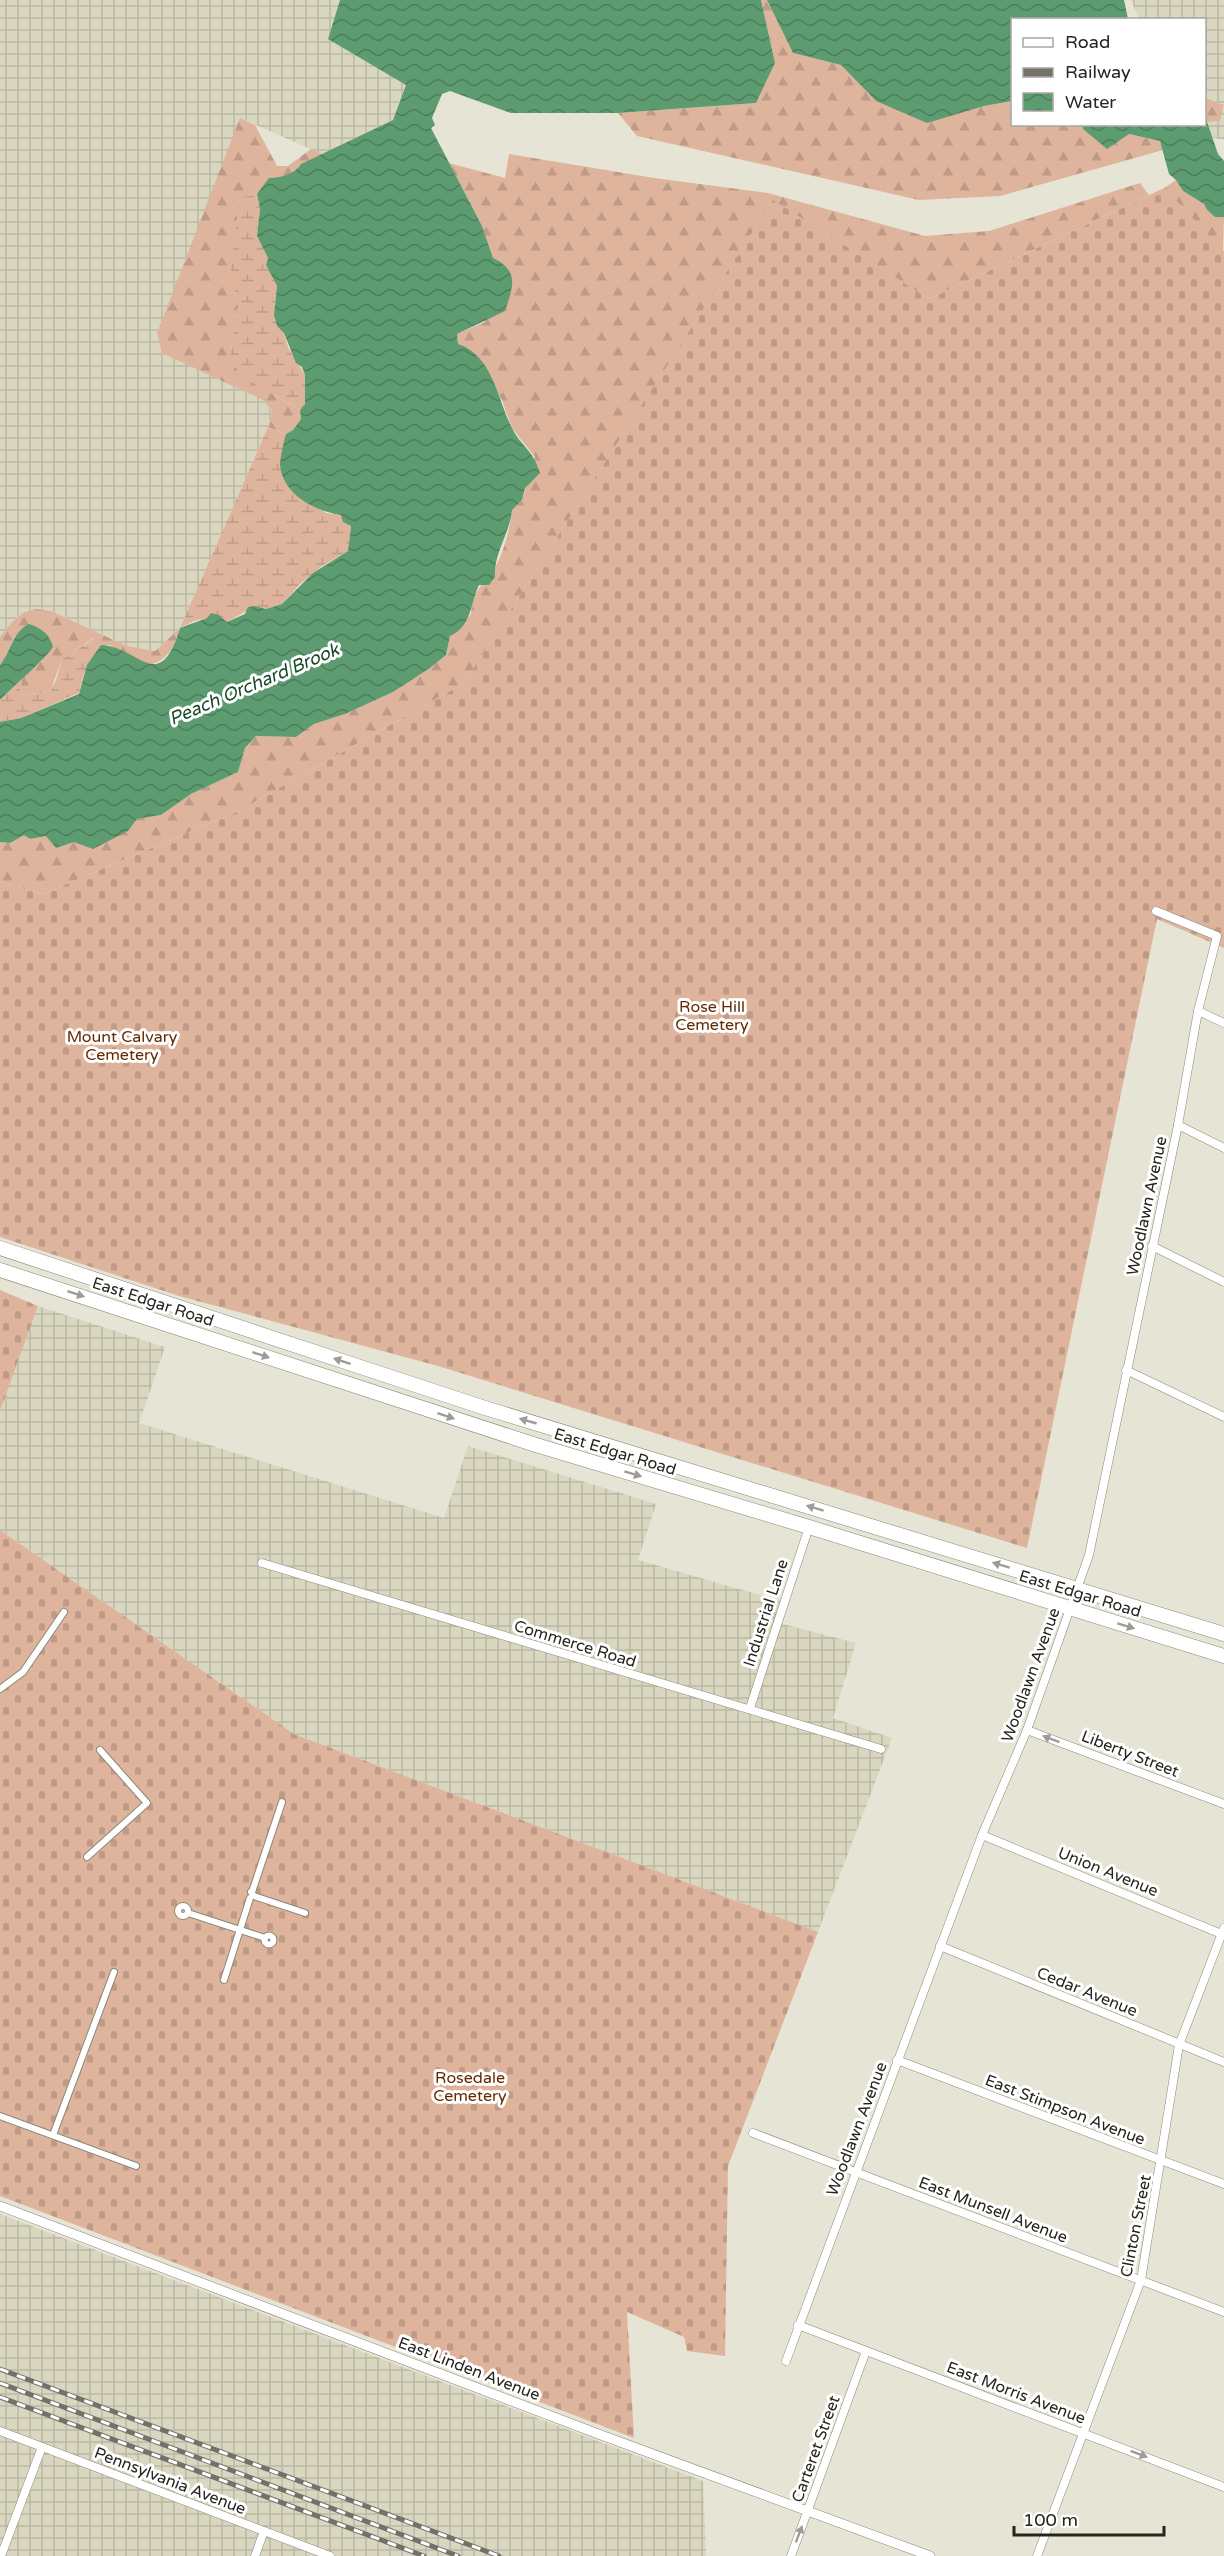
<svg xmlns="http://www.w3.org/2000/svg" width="1224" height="2556" font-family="'Varela Round',sans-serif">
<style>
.industrial{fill:url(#industrial-grid)}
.forest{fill:url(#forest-firs)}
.wetland{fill:url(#wetland-marsh)}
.cemetery{fill:url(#cemetery-stones)}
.water{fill:url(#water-waves)}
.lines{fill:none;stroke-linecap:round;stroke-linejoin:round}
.pedestrian-casing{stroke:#8a8879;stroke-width:8}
.minor-casing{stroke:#8a8879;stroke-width:9}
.tertiary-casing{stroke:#8a8879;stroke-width:10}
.trunk-casing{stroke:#8a8879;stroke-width:15}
.pedestrian{stroke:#fff;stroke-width:6}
.minor{stroke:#fff;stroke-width:8}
.tertiary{stroke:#fff;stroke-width:9}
.trunk{stroke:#fff;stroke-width:14}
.rail-casing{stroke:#747268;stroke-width:5}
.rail{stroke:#fff;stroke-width:3;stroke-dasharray:9;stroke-linecap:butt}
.oneway{fill:#9d9c9a}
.labels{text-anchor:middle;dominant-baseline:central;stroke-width:6;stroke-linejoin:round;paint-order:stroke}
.park-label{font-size:16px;fill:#642900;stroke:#fff}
.street-label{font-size:16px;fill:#25241e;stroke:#fff}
.water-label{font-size:18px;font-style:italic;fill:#184729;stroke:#fff}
</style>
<defs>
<pattern id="industrial-grid" width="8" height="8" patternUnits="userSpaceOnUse" patternTransform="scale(1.5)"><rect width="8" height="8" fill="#dad7c1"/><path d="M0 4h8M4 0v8" fill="none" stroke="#bbb8a5"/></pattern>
<pattern id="forest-firs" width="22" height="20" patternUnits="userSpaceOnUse" patternTransform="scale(1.5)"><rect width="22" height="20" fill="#dfb49d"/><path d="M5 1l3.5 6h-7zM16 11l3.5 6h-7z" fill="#bf9b87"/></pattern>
<pattern id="wetland-marsh" width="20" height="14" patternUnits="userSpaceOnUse" patternTransform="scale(1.5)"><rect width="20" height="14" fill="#dfb49d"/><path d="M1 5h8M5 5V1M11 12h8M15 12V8" fill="none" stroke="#bf9b87"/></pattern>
<pattern id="cemetery-stones" width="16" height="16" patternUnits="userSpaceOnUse" patternTransform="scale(1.5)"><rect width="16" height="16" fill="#dfb49d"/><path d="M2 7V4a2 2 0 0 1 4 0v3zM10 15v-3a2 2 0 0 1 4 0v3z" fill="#bf9b87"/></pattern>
<pattern id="water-waves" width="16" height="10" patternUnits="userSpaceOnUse" patternTransform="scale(1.5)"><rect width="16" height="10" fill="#5d9b70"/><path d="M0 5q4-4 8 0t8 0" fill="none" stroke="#4d7e5b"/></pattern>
</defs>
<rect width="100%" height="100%" fill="#e6e4d4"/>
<g class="industrial">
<path d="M0 0H340L328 39 406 84 393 120 322 154 240 118 263 400 272 410 268 427 180 628 155 651 127 646 51 611 36 609 27 610 18 616 0 637Z"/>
<path d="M1131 0H1224V105L1205 97 1204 20 1139 19Z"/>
<path d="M1224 107V140L1211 137 1205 122 1219 121Z"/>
<path d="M38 1306 165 1347 139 1423 444 1518 468 1446 656 1504 638 1560 784 1602 779 1623 856 1643 833 1718 892 1738 818 1932 294 1734 0 1530V1411Z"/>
<path d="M0 2214 703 2481 706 2556H0Z"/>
</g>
<g class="forest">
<path d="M761 0H767L793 53 841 65 876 101 984 106 1012 101V124L1082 125 1083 129 1129 134 1160 141 1163 150 1000 196 919 200 637 136 618 113 756 103 775 63Z"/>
<path d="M1204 97 1224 105 1220 121 1205 122Z"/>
<path d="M240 118 255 125 277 166H288L311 149 322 154 301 164 297 171 266 185 257 194 239 198 232 270 238 306 230 358 275 396 300 410 301 419 293 430 286 434 268 427 272 410 263 400 162 353 157 333Z"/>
<path d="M509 154 654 178 768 193 925 236 989 231 1140 183 1149 195 929 299 773 201 464 683 237 812 43 894 0 882V842L10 843 24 834 30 839 46 836 74 842 128 831 137 819 161 815 191 794 238 772 245 748 256 736 296 737 314 724 345 714 393 692 430 668 446 655 450 636 471 614C473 589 482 587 494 569 504 553 510 528 512 510L522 500 535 457 512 428 502 400 458 344 457 334 485 322 493 258 482 226 449 163 505 178Z"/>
<path d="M1176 180 1183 191 1204 204 1207 210 1215 217H1224L1223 251 1164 188Z"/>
<path d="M36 609 51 611 127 646 155 651 180 628C174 646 169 660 149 665L110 645H101L94 638 62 659 50 692 20 695 22 677 43 660 15 636 5 658 0 665V637C10 625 19 610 36 609Z"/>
</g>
<g class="wetland">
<path d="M257 194 260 209 257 236 268 258 266 265 277 286 274 315 277 326 284 333 288 347 305 375V404L300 410 241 376 230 358 238 306 231 270 239 198Z"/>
<path d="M268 427 286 434 280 466 286 481 326 513 341 515 351 526 348 551 322 566 300 584 282 604 266 609 255 606 227 622 219 615 194 621 180 628Z"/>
<path d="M95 638 101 645 84 674 79 693 21 718 0 722V700L22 677 20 695 50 692 56 680 62 659Z"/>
</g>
<g class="cemetery">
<path d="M1164 188 1224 251V948L1157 919 1027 1548 438 1366 179 1296 0 1237V882L43 894 237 812 464 683 773 200 929 299Z"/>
<path d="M0 1290 38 1306 0 1411Z"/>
<path d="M0 1530 294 1734 818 1932 728 2166 725 2356 687 2351 684 2337 627 2312 634 2438 0 2196Z"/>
</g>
<g class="water">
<path d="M340 0H761L775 63 756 103 618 113H511L450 91 442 94 432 118 435 125 431 128 482 226 493 258C520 271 513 287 505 311L457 334 458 344C492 355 497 397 511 426 520 446 533 449 540 473L525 488 522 500 512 510C510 533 493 555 495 577L489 585H479C470 604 472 626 450 636L446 655 430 668 393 692 345 714 314 724 296 737 256 736 245 748 238 772 191 794 161 815 137 819 128 831 93 849 74 842 56 848 46 836 30 839 24 835 10 843 0 842V722L21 718 79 694 87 665 101 645C139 646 159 697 180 628L207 618 211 613 219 615 227 622 245 614 248 607 255 606 266 609 282 604 313 573 348 551 351 526 343 522 341 515C315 511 283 495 280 465 280 460 284 440 286 434L293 430 301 419 300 410 305 404V375L302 367 296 363 284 333 277 326 274 315 277 286 266 265 268 258 257 236 260 209 257 194 269 178C281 178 295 174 301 164L393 120 406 85 328 39Z"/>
<path d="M767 0H1124L1128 19 1012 20V101L984 106 927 123 876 101 841 65 793 53Z"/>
<path d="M1205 116 1218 154 1224 161V217H1215L1207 210 1204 204 1183 191 1176 180 1169 174 1160 141 1129 134 1107 149 1083 129 1082 125 1204 124Z"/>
<path d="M29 624C41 628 50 634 53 647 38 667 17 682 0 700V665C11 652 12 632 29 624Z"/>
</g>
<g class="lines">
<defs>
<g id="pedestrian">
<path d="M0 1689 23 1672 64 1612"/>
<path d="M87 1857 147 1803 100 1750"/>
<path d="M251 1892 254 1896 305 1913"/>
<path d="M252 1892 282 1802"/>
<circle cx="183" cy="1911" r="5"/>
<path d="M188 1913 265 1938"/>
<circle cx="269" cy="1940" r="4.5"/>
<path d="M224 1980 250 1898"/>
<path d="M0 2116 136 2166"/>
<path d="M53 2135 114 1972"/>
</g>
<g id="minor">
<path d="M1198 1011 1224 1023"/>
<path d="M1178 1125 1224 1148"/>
<path d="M1152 1246 1224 1282"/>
<path d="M1126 1370 1224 1417"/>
<path d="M262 1563 881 1749"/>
<path d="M750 1708 809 1527"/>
<path d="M1027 1730 1224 1804"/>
<path d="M982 1835 1224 1935"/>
<path d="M940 1946 1224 2062"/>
<path d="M897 2060 1224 2184"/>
<path d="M753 2133 1224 2312"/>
<path d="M798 2325 1224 2487"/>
<path d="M786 2361 982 1835 1027 1730 1089 1555 1178 1125 1198 1011 1217 936 1156 911"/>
<path d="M0 2431 330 2556"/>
<path d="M1 2556 42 2447"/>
<path d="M255 2556 264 2531"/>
<path d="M791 2556 866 2351"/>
<path d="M1037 2556 1141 2280 1179 2045 1224 1928"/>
</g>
<path id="tertiary" d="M0 2206 601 2435 930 2556"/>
<g id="trunk">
<path d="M0 1248 482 1407 1224 1634"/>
<path d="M0 1270 536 1445 809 1527 1224 1656"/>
</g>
</defs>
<use href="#pedestrian" class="pedestrian-casing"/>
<use href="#minor" class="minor-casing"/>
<use href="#tertiary" class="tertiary-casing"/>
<use href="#trunk" class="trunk-casing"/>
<use href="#pedestrian" class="pedestrian"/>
<use href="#minor" class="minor"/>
<use href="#tertiary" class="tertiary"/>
<use href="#trunk" class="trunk"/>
<defs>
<g id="rail">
<path d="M0 2369 499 2556"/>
<path d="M0 2383 458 2556"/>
<path d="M0 2397 424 2556"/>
</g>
</defs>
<use href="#rail" class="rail-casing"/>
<use href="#rail" class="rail"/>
</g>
<defs><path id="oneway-solid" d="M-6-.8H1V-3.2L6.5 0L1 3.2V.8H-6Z" transform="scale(1.5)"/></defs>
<g class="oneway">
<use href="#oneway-solid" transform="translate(76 1294) rotate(18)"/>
<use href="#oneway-solid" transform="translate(261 1355) rotate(18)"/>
<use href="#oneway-solid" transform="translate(342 1361) rotate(-162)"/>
<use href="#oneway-solid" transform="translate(446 1416) rotate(18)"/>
<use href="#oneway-solid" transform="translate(528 1421) rotate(-164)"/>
<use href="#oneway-solid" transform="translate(633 1474) rotate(17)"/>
<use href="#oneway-solid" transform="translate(815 1508) rotate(-163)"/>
<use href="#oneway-solid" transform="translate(1001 1565) rotate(-163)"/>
<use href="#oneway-solid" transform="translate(1126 1626) rotate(17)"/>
<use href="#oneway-solid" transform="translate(1051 1739) rotate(-159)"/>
<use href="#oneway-solid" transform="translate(1139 2454) rotate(21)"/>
<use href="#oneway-solid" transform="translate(799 2534) rotate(-69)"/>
</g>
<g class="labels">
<g class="park-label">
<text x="712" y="1007">Rose Hill<tspan x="712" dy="18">Cemetery</tspan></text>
<text x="122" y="1037">Mount Calvary<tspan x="122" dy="18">Cemetery</tspan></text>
<text x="470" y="2078">Rosedale<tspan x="470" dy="18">Cemetery</tspan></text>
</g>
<g class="street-label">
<text transform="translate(1147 1206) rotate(-78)">Woodlawn Avenue</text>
<text transform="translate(153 1302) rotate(18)">East Edgar Road</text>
<text transform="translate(615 1452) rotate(17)">East Edgar Road</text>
<text transform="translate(1080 1594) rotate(17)">East Edgar Road</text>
<text transform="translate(766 1613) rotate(-72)">Industrial Lane</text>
<text transform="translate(575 1644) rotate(17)">Commerce Road</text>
<text transform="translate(1031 1675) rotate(-70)">Woodlawn Avenue</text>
<text transform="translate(1130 1754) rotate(21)">Liberty Street</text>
<text transform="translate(1108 1872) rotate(22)">Union Avenue</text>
<text transform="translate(1087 1992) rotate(22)">Cedar Avenue</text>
<text transform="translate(1065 2110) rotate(21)">East Stimpson Avenue</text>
<text transform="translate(857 2129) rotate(-69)">Woodlawn Avenue</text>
<text transform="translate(993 2210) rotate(21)">East Munsell Avenue</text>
<text transform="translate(1136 2226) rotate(-79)">Clinton Street</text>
<text transform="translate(469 2369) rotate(21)">East Linden Avenue</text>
<text transform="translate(1016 2393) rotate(21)">East Morris Avenue</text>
<text transform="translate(816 2449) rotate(-70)">Carteret Street</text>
<text transform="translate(170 2481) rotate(21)">Pennsylvania Avenue</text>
</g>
<g class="water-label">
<text transform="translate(254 684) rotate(-23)">Peach Orchard Brook</text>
</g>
</g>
<rect x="1011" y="18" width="195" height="108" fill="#ffffff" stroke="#a8a7a5" stroke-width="1.5"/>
<rect x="1023" y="38" width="30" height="9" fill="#ffffff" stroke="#a8a7a5" stroke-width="1.5"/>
<text x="1065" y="48" font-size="18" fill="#25241e">Road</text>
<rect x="1023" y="68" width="30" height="9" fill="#747268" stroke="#a8a7a5" stroke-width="1.5"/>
<text x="1065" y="78" font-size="18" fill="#25241e">Railway</text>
<rect x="1023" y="93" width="30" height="18" fill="url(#water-waves)" stroke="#a8a7a5" stroke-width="1.5"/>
<text x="1065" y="108" font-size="18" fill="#25241e">Water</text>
<path d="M1014 2526v9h150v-9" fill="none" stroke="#25241e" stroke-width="3"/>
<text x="1023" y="2526" font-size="18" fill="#25241e" stroke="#ffffff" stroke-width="4.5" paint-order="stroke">100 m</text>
</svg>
